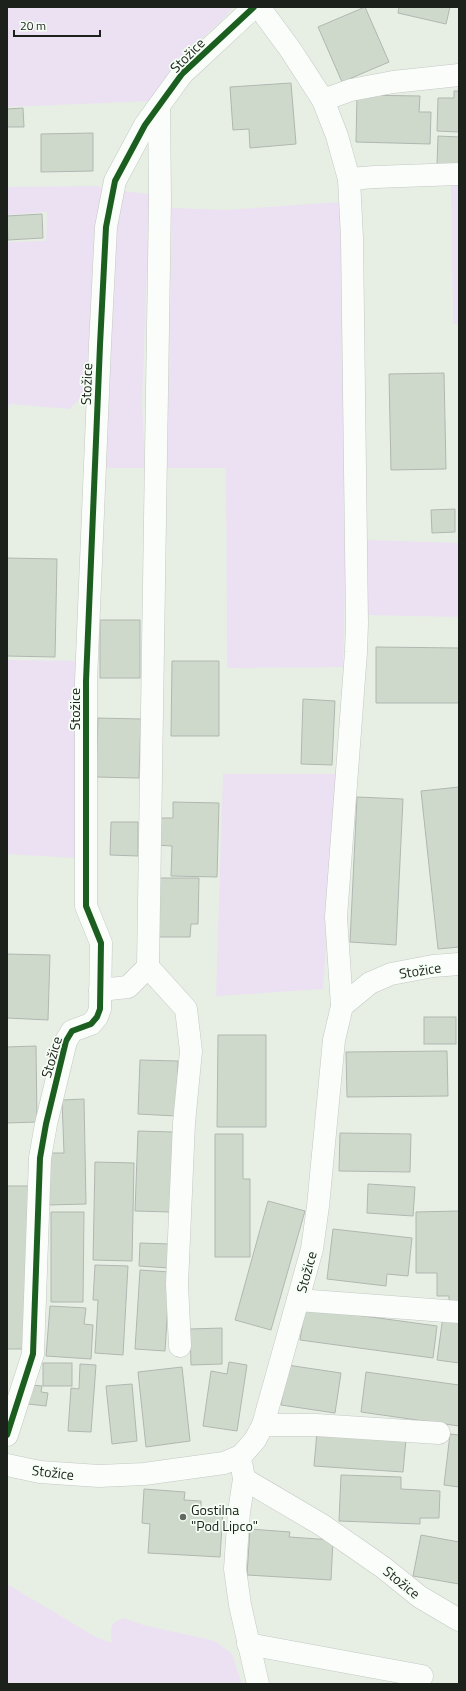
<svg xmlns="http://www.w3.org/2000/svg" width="466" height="1691" font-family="'Titillium Web',sans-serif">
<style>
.green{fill:#ebe1f2}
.building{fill:#ced9cc;stroke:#b1b7b0}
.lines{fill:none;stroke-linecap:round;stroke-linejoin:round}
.minor-casing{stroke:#c3c9c2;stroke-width:23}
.minor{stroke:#fbfdfb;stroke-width:22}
.cycleway-casing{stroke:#f5fef4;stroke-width:8}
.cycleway{stroke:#1b5e20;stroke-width:6}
.poi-dot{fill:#636962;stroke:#f5fef4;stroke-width:1.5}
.labels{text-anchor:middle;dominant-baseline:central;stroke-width:3.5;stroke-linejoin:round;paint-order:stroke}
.street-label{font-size:14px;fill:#1c211b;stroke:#f5fef4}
.poi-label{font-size:14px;fill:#1c211b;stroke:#f5fef4;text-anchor:start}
</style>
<rect width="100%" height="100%" fill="#e7efe5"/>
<g class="green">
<path d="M7 7H233L222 20 192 47 151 101 7 107Z"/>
<path d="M459 182V324H453L451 186Z"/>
<path d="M99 186 104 191 88 392 69 409 9 404 7 419V242L46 241 47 212 7 215V187Z"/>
<path d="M122 191 150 194 142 401 145 468H103L115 229Z"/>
<path d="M340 202C345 357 348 512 343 667L227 668 226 468H167L172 208 226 210Z"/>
<path d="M366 540 459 543V617L365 615Z"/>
<path d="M7 660 78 661 76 858 7 854Z"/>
<path d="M223 774H338L323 989 216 996Z"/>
<path d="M7 1584 94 1636 112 1643C111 1628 108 1625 123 1618L143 1625 215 1641 232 1654 242 1684H7Z"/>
</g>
<g class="building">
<path d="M365 7 389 62 342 82 318 27Z"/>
<path d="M399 7H450L446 24 398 13Z"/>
<path d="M291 83 296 144 250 148 249 129 233 130 230 87Z"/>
<path d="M454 91H459V132L437 131 438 98H454Z"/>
<path d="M357 95 420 96 419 112H431L430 144 356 142Z"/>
<path d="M23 108 24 127H7V109Z"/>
<path d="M93 133V171L41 172V134Z"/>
<path d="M438 136 459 137V165H437Z"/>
<path d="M42 214 43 238 8 240 7 216Z"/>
<path d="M444 373 446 469 391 470 389 374Z"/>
<path d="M455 509V532L432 533 431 510Z"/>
<path d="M7 558 57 559 55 657 7 656Z"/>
<rect x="100" y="620" width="40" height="58"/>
<path d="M376 647 459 648V703H376Z"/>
<path d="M172 661H219V736H171Z"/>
<path d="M303 699 335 701 332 765 301 764Z"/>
<path d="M98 718 141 719 139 778 96 777Z"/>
<path d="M459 787V947L438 949 421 791Z"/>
<path d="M357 797 403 799 396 945 350 942Z"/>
<path d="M173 802 219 803 217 877 171 876 172 846 155 845 156 818H173Z"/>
<path d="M111 822H138V856L110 855Z"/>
<path d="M155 878H199L198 924H191L190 937H154Z"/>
<path d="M7 954 50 955 48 1020 7 1018Z"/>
<rect x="424" y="1017" width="32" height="27"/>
<path d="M218 1035H266V1127H217Z"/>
<path d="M36 1046 37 1122 7 1123V1047Z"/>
<path d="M447 1051 448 1096 347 1097 346 1052Z"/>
<path d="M140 1060 178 1061 176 1116 138 1114Z"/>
<path d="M84 1099 86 1204 48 1205 47 1153H64L62 1100Z"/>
<path d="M138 1131 173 1132 170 1212 135 1211Z"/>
<path d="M340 1133 411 1134 410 1172 339 1171Z"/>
<path d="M215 1134H243V1179H250V1257H215Z"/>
<path d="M95 1162 134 1163 132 1261 93 1260Z"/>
<path d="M368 1184 415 1187 413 1216 367 1213Z"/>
<path d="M7 1186H29L30 1349H7Z"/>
<path d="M268 1201 305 1211 271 1330 235 1320Z"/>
<path d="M459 1211V1305H449V1296H437V1273H416V1212Z"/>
<path d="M51 1212H84L83 1302H51Z"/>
<path d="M333 1229 412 1238 408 1276 387 1274 386 1286 327 1279Z"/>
<path d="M140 1243 170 1244 169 1268 139 1266Z"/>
<path d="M95 1265 128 1266 123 1355 95 1353 98 1300H93Z"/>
<path d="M140 1270 170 1272 165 1351 135 1349Z"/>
<path d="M50 1306 86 1308 84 1324 93 1325 91 1359 46 1356Z"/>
<path d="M305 1308 437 1326 433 1358 300 1340Z"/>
<path d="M443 1316 459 1318V1363L437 1360Z"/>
<path d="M222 1328V1364L191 1365 190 1329Z"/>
<path d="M229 1362 247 1365 237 1431 203 1426 211 1371 227 1374Z"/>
<rect x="43" y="1363" width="29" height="23"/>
<path d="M80 1364 96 1365 91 1432 68 1431 71 1388 79 1389Z"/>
<path d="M287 1365 341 1373 335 1413 281 1405Z"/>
<path d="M182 1367 190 1441 146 1447 138 1372Z"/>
<path d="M366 1372 459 1385V1426L361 1412Z"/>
<path d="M132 1384 137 1441 112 1444 106 1386Z"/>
<path d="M31 1385 42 1386 41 1392 48 1393 46 1406 28 1404Z"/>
<path d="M317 1432 406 1439 403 1472 314 1466Z"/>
<path d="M450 1434 459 1435V1487L444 1485Z"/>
<path d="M341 1475 401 1477V1489L440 1491 439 1518H420V1524L339 1521Z"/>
<path d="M144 1489 185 1492 184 1500 201 1501V1510L223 1511 220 1557 148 1553 150 1524 142 1523Z"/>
<path d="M250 1529 290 1532 289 1537 333 1540 331 1580 247 1575Z"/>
<path d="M421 1535 459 1542V1584L413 1576Z"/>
</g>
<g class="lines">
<defs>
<g id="minor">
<path d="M259 7 290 49 323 100 337 136 349 179 375 177 459 174"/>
<path d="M323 100 351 90 393 82 459 75"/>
<path d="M148 967 186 1009 191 1051 184 1123 177 1284 180 1346"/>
<path d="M100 990 128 987 148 967 160 200 159 106"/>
<path d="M342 1006 336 917 356 652 357 623 352 238 349 179"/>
<path d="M298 1300 459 1312"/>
<path d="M263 1425H316L439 1433"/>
<path d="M7 1435 33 1354 40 1158 46 1124 66 1041 72 1031 91 1024 97 1017 100 1009 101 943 86 906V681L100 345 106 227 115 181 145 125 182 74 254 7"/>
<path d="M7 1465 40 1472 99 1476 144 1474 224 1463 241 1456 255 1440 263 1425 312 1249 318 1206 334 1040 342 1006 370 983 391 974 433 966 459 964"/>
<path d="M242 1467 244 1479 239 1512 235 1569 240 1605 258 1684"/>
<path d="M244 1479 322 1525 384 1568 420 1597 459 1620"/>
<path d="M248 1644 422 1676"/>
</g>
</defs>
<use href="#minor" class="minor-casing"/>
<use href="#minor" class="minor"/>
<defs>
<path id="cycleway" d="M7 1435 33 1354 40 1158 46 1124 66 1041 72 1031 91 1024 97 1017 100 1009 101 943 86 906V681L100 345 106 227 115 181 145 125 182 74 254 7"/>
</defs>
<use href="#cycleway" class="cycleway-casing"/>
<use href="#cycleway" class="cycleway"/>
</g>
<circle class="poi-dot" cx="183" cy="1517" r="4"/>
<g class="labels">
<g class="street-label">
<text transform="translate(187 55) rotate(-45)">Stožice</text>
<text transform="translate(86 384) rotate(-88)">Stožice</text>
<text transform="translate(74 709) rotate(-90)">Stožice</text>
<text transform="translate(420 970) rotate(-9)">Stožice</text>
<text transform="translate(51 1057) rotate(-74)">Stožice</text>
<text transform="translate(306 1272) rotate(-75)">Stožice</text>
<text transform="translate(53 1472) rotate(7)">Stožice</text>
<text transform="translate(402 1582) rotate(39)">Stožice</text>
</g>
<g class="poi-label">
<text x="191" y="1509">Gostilna<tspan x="191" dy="16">"Pod Lipco"</tspan></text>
</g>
</g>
<rect width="466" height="1691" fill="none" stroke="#1c211b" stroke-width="16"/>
<path d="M14 30v6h86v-6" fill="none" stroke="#1c211b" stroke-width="2"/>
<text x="20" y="30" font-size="12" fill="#1c211b" stroke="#f5fef4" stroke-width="3" paint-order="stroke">20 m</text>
</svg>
